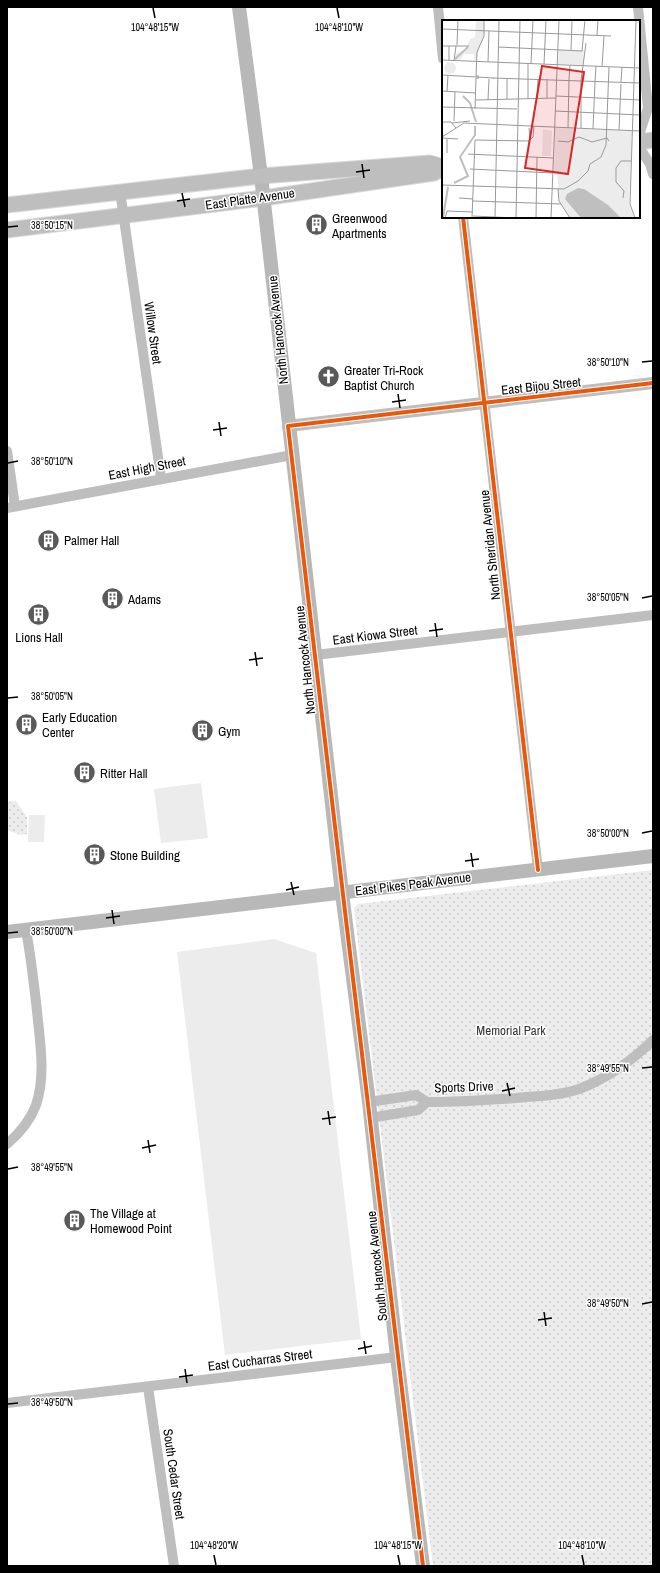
<svg xmlns="http://www.w3.org/2000/svg" width="660" height="1573" font-family="'Archivo Narrow',sans-serif">
<style>
.grass{fill:#ececec}
.park{fill:url(#park-dots)}
.lines{fill:none;stroke-linecap:round;stroke-linejoin:round}
.primary-casing{stroke:#dbdbdb;stroke-width:17}
.minor{stroke:#bebebe;stroke-width:10}
.tertiary{stroke:#bebebe;stroke-width:12}
.secondary{stroke:#b8b8b8;stroke-width:14}
.primary{stroke:#bebebe;stroke-width:15}
.cycleway-casing{stroke:#fff;stroke-width:6}
.cycleway{stroke:#e8590c;stroke-width:4}
.ticks{fill:none;stroke:#000;stroke-width:1.5}
.labels{text-anchor:middle;dominant-baseline:central;stroke-width:3;stroke-linejoin:round;paint-order:stroke}
.street-label{font-size:13px;fill:#000;stroke:#fff}
.poi-label{font-size:13px;fill:#000;stroke:#fff;text-anchor:start}
.park-label{font-size:13px;fill:#333;stroke:#fff}
.inset-river{fill:none;stroke:#bfbfbf;stroke-width:2}
.inset-road{fill:none;stroke:#999;stroke-width:1}
.view{fill:#d62828;fill-opacity:0.15;stroke:#d62828;stroke-width:2}
.inset-edge{fill:none;stroke:#000;stroke-width:2}
.ticks-label{font-size:10px;text-anchor:middle;fill:#000;stroke:#fff;stroke-width:3;stroke-linejoin:round;paint-order:stroke}
</style>
<defs>
<pattern id="park-dots" width="8" height="8" patternUnits="userSpaceOnUse"><rect width="8" height="8" fill="#ececec"/><path d="M2 2h.1M6 6h.1" fill="none" stroke="#c9c9c9" stroke-width="1.8" stroke-linecap="round"/></pattern>
</defs>
<rect width="100%" height="100%" fill="#fff"/>
<g class="grass">
<path d="M201 783 208 838 161 843 154 789Z"/>
<path d="M29 815H45L44 842H28Z"/>
<path d="M274 939 316 953 361 1339 225 1355 177 952Z"/>
</g>
<g class="park">
<path d="M16 801 27 817V834L21 835 7 830V802Z"/>
<path d="M653 870V1566H433L354 908 358 904Z"/>
</g>
<g class="lines">
<defs>
<g id="primary">
<path d="M639 142 653 140"/>
<path d="M7 205 261 176 430 163 443 167"/>
<path d="M7 230 263 198 434 173 443 168"/>
</g>
</defs>
<use href="#primary" class="primary-casing"/>
<g class="minor">
<path d="M438 7 443 59"/>
<path d="M638 7 648 108 639 135"/>
<path d="M639 147 650 164 653 174"/>
<path d="M120 191 161 478"/>
<path d="M463 217 538 870"/>
<path d="M7 451 15 506"/>
<path d="M7 508 292 455"/>
<path d="M315 655 653 615"/>
<path d="M369 1102 416 1095 427 1102 418 1110 370 1118"/>
<path d="M427 1102C457 1102 486 1100 516 1098 537 1096 559 1096 579 1089 606 1079 633 1060 653 1040"/>
<path d="M7 1144C20 1133 30 1121 36 1105 46 1076 40 1042 37 1011 34 984 31 957 26 930"/>
<path d="M148 1387 174 1566"/>
<path d="M7 1403 397 1357"/>
</g>
<path class="tertiary" d="M288 426 653 383"/>
<g class="secondary">
<path d="M239 7 261 176 342 893 369 1102 397 1357 423 1566"/>
<path d="M7 932 653 856"/>
</g>
<use href="#primary" class="primary"/>
<defs>
<g id="cycleway">
<path d="M463 217 538 870"/>
<path d="M423 1566C375 1186 334 806 288 426L653 383"/>
</g>
</defs>
<use href="#cycleway" class="cycleway-casing"/>
<use href="#cycleway" class="cycleway"/>
</g>
<path class="ticks" d="M153 8 155 18M337 8 339 18M362 164 364 178M356 172 370 170M182 193 185 207M177 201 190 199M8 227 18 226M642 362 652 361M398 394 400 408M392 402 406 400M219 422 221 436M213 430 227 428M8 463 18 461M642 598 652 596M435 623 437 637M429 631 443 629M255 652 257 666M249 660 263 658M8 698 18 697M642 833 652 831M471 853 473 867M465 861 479 859M291 882 294 895M286 890 299 887M112 910 114 924M106 918 120 916M8 933 18 932M642 1068 652 1067M507 1083 510 1096M502 1091 515 1088M328 1111 330 1125M322 1119 336 1117M148 1140 150 1153M142 1148 156 1145M8 1169 18 1167M642 1304 652 1302M544 1312 546 1326M538 1320 552 1318M364 1341 366 1354M358 1349 372 1346M185 1369 187 1383M179 1377 193 1375M8 1404 18 1403M214 1555 216 1565M398 1555 400 1565M582 1555 584 1565"/>
<defs>
<symbol id="building-disc" viewBox="-11 -11 22 22"><circle r="9.5" fill="#595959" stroke="#fff"/><path d="M-4-6H4V6H1V3H-1V6H-4ZM-2.5-4.3h1.7v1.8h-1.7ZM.8-4.3h1.7v1.8H.8ZM-2.5-1h1.7V.8h-1.7ZM.8-1h1.7V.8H.8Z" fill="#fff"/></symbol>
<symbol id="church-disc" viewBox="-11 -11 22 22"><circle r="9.5" fill="#595959" stroke="#fff"/><path d="M-1.2-6h2.4v3.5h3.3v2.4h-3.3V6h-2.4V-.1h-3.3v-2.4h3.3Z" fill="#fff"/></symbol>
</defs>
<g fill-rule="evenodd">
<use href="#building-disc" x="304" y="212" width="25" height="25"/>
<use href="#church-disc" x="316" y="364" width="25" height="25"/>
<use href="#building-disc" x="36" y="528" width="25" height="25"/>
<use href="#building-disc" x="100" y="586" width="25" height="25"/>
<use href="#building-disc" x="26" y="602" width="25" height="25"/>
<use href="#building-disc" x="14" y="712" width="25" height="25"/>
<use href="#building-disc" x="190" y="718" width="25" height="25"/>
<use href="#building-disc" x="72" y="760" width="25" height="25"/>
<use href="#building-disc" x="82" y="842" width="25" height="25"/>
<use href="#building-disc" x="62" y="1208" width="25" height="25"/>
</g>
<g class="labels">
<g class="street-label">
<text transform="translate(250 199) rotate(-8)">East Platte Avenue</text>
<text transform="translate(278 330) rotate(-96)">North Hancock Avenue</text>
<text transform="translate(153 333) rotate(82)">Willow Street</text>
<text transform="translate(541 386) rotate(-6)">East Bijou Street</text>
<text transform="translate(147 468) rotate(-11)">East High Street</text>
<text transform="translate(490 545) rotate(-96)">North Sheridan Avenue</text>
<text transform="translate(375 635) rotate(-7)">East Kiowa Street</text>
<text transform="translate(305 660) rotate(-96)">North Hancock Avenue</text>
<text transform="translate(413 884) rotate(-7)">East Pikes Peak Avenue</text>
<text transform="translate(464 1087) rotate(-2)">Sports Drive</text>
<text transform="translate(377 1266) rotate(-96)">South Hancock Avenue</text>
<text transform="translate(260 1360) rotate(-7)">East Cucharras Street</text>
<text transform="translate(174 1474) rotate(82)">South Cedar Street</text>
</g>
<g class="poi-label">
<text x="332" y="218">Greenwood<tspan x="332" dy="15">Apartments</tspan></text>
<text x="344" y="370">Greater Tri-Rock<tspan x="344" dy="15">Baptist Church</tspan></text>
<text x="64" y="540">Palmer Hall</text>
<text x="128" y="599">Adams</text>
<text x="39" y="637" text-anchor="middle">Lions Hall</text>
<text x="42" y="717">Early Education<tspan x="42" dy="15">Center</tspan></text>
<text x="218" y="731">Gym</text>
<text x="100" y="773">Ritter Hall</text>
<text x="110" y="855">Stone Building</text>
<text x="90" y="1213">The Village at<tspan x="90" dy="15">Homewood Point</tspan></text>
</g>
<g class="park-label">
<text x="511" y="1030">Memorial Park</text>
</g>
</g>
<g transform="translate(442 20)">
<rect width="198" height="198" fill="#fff"/>
<path d="M2 48a6 6 0 1 1 12 0a6 6 0 1 1-12 0ZM101 109 110 111 109 136H100Z" fill="#ececec"/>
<path d="M34 0H42V14L34 40H32V34H22L18 40H13L14 34 23 29 28 19 33 17ZM117 30H142L141 45 116 44ZM113 108 190 111 187 184 192 198H129L118 182 115 155H112Z" fill="#ececec"/>
<path d="M136 168 142 169 166 185 179 198H139L123 179 125 174Z" fill="#bfbfbf"/>
<path class="inset-river" d="M13 39 26 27M21 76 28 83 34 102M12 163 26 156 18 137 33 115V106M1 198 6 167"/>
<path class="inset-road" d="M169 0H182M0 9 169 16M155 15 156 0M15 25 16 0M0 26H27M56 27 140 31 143 0M129 30 130 0M0 40 198 48M7 40V26M12 41 14 26M46 42 47 11M89 44 91 0M102 44 104 0M160 47 162 16M0 55 52 58M37 56H34L35 32 42 16V0M51 58 198 63M127 59 128 45M153 62 154 46M179 62 180 47M0 71 34 73M5 72 6 55M114 76 198 80M105 78V59M65 79V58M86 79V44M95 79 96 59M34 80 114 78M46 80 47 59M0 87 75 89M33 89 34 58H37M113 91 198 95M12 101 13 72M0 102H9L14 108M10 103 28 101M87 108 88 120M126 108 127 59M139 108V61L144 23M151 109 153 62M177 110 179 64M0 117 22 103 198 111M0 118 16 119M116 121 126 122 137 117 150 122 165 118 167 121M5 133V119M26 134 111 138M28 149 111 153M0 165 122 169 136 161 146 151 148 144 159 137 164 125 167 47M116 169 117 181 128 198M17 178 31 179M181 178 182 171 174 162V148L179 141H189M31 181 119 184M31 196 73 198M3 198 5 191 31 192M30 198 33 120 87 121 91 117 92 106M53 198 57 0M74 198 78 0M94 198 95 137M109 198 117 0M193 198 188 184 194 0"/>
<path class="view" d="M100 46 142 52 126 154 83 148Z"/>
<rect width="198" height="198" class="inset-edge"/>
</g>
<g class="ticks-label">
<text x="155" y="31">104°48'15"W</text>
<text x="339" y="31">104°48'10"W</text>
<text x="52" y="229">38°50'15"N</text>
<text x="608" y="366">38°50'10"N</text>
<text x="52" y="465">38°50'10"N</text>
<text x="608" y="601">38°50'05"N</text>
<text x="52" y="700">38°50'05"N</text>
<text x="608" y="837">38°50'00"N</text>
<text x="52" y="935">38°50'00"N</text>
<text x="608" y="1072">38°49'55"N</text>
<text x="52" y="1171">38°49'55"N</text>
<text x="608" y="1307">38°49'50"N</text>
<text x="52" y="1406">38°49'50"N</text>
<text x="214" y="1549">104°48'20"W</text>
<text x="398" y="1549">104°48'15"W</text>
<text x="582" y="1549">104°48'10"W</text>
</g>
<rect width="660" height="1573" fill="none" stroke="#000000" stroke-width="16"/>
</svg>
